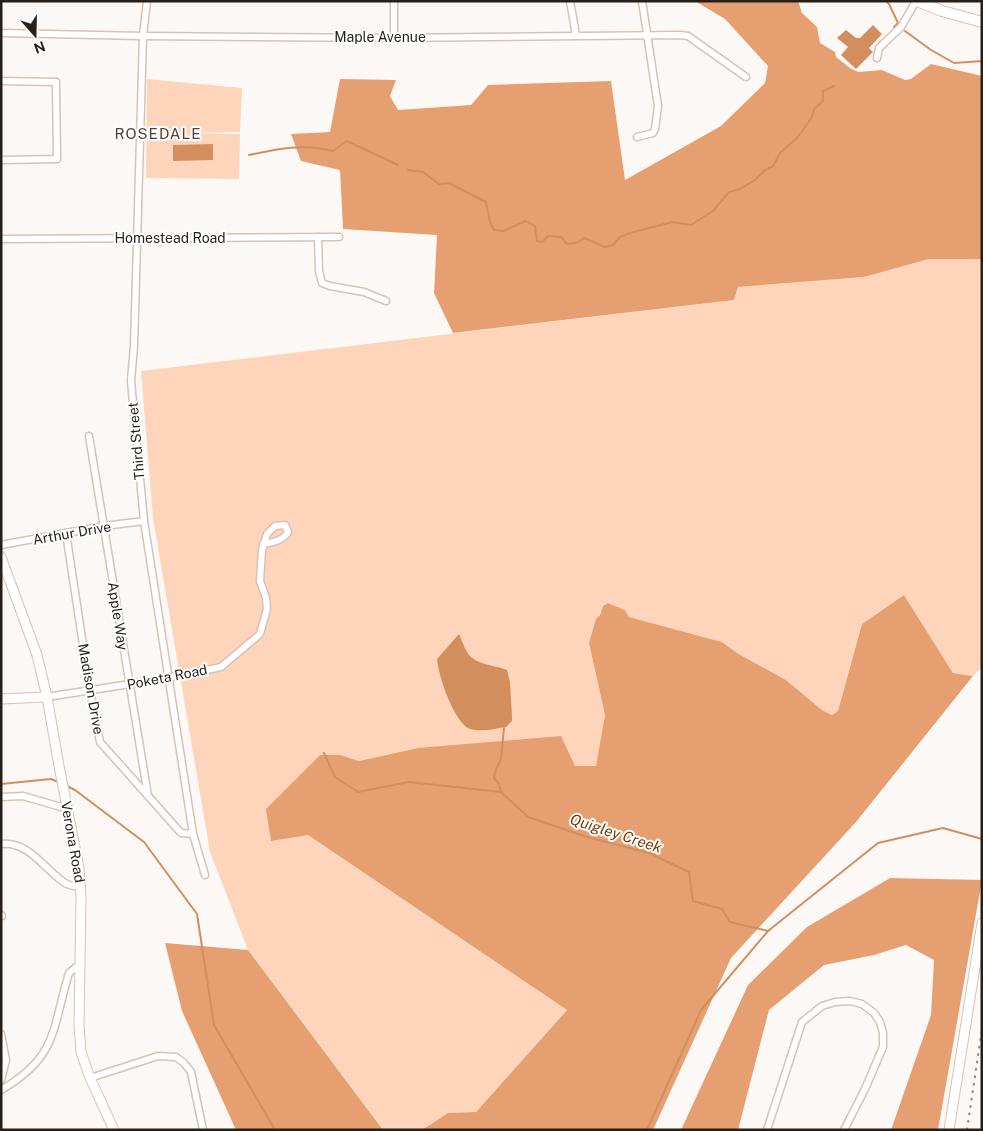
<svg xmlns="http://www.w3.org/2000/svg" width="983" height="1131" font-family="'Public Sans',sans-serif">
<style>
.green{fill:#fed5bb}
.forest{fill:#e69f70}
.water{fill:#d38e5e}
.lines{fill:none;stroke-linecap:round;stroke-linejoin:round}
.stream{stroke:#d38e5e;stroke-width:2}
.street-casing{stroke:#d6c3b7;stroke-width:9}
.secondary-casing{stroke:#d6c3b7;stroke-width:11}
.primary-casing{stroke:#d6c3b7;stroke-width:12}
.street{stroke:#fff;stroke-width:6}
.secondary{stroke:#fff;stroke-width:9}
.primary{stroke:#fff;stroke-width:10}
.rail{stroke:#8d8783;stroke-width:2;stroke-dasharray:2.5 5;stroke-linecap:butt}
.labels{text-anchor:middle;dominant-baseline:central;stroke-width:4;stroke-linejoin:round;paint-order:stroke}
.street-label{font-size:14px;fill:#261f1a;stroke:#fff}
.neighbourhood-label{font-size:15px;letter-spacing:1px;fill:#524338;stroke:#fff}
.water-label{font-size:15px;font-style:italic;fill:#7b3b00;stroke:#fff}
</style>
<rect width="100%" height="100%" fill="#fcf8f5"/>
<g class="green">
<path d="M147 79 242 88 240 132 186 133 240 134 239 179 146 178Z"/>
<path d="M929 259H982V667L973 676 953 673 904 595 862 624 838 711 832 715 822 710 786 680 737 653 722 642 629 617 625 610 608 603 603 606 589 643 605 715 597 766H575L418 748 359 761 340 755 308 835 567 1010 476 1112 448 1113 422 1130H383L248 950 210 852 153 518 141 371 734 300 738 287 864 277Z"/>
</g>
<g class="forest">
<path d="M695 1H798L802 13 817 27 820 43 835 52 836 57 850 68 858 72 882 70 905 80 911 79 931 64 982 76V259H929L864 277 738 287 734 300 453 333 434 293 437 235 343 229 340 170 301 161 291 134 330 132 340 79 396 80 390 96 398 110 471 105 488 85 611 81 625 180 721 126 765 83 768 66 725 19Z"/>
<path d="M904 595 953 673 973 676 856 822 731 958 653 1130H422L448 1113 476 1112 567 1010 308 835 271 841 266 809 320 755H340L359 761 418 748 561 736 575 766H596L605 715 589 643 596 619 600 615 603 606 608 603 625 610 629 617 722 642 737 653 786 680 822 710 832 715 838 711 862 624Z"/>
<path d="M890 878 982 880 938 1130H891L931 1015 934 960 906 945 874 955 824 965 769 1010 738 1130H681L748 985 807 927Z"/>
<path d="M165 943 248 950 383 1130H236L182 1011Z"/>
</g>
<g class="water">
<path d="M873 25 882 34 869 48 873 52 856 69 841 55 848 47 837 38 846 30 856 38H860Z"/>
<path d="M213 144V160L173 161V145Z"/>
<path d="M459 634C462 640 464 647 467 652 474 665 495 665 507 670L510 682 512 716V721L506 727C494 729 481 732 470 729 454 723 438 675 437 659Z"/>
</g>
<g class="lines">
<g class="stream">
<path d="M886 1 889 4 898 23 894 27"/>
<path d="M905 31 931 50 954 63 982 61"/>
<path d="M249 155C277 149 305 143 333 151L347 141 398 165"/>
<path d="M408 170 423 172 439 184 449 183 486 202 490 222 494 230 503 231 526 221 535 226 537 241 542 242 548 236 561 237 567 244 577 243 584 238 605 247 613 245 620 237 630 233 672 222 691 225 713 211 729 192 740 189 755 180 765 170 773 166 780 153 798 137 812 117 814 109 823 101V91L834 86"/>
<path d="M324 753 335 777 358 792 409 782 501 792 528 817 587 837 649 853 689 872 693 901 722 909 730 922 768 931 878 843 943 828 982 839"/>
<path d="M1 784 51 779 58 782"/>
<path d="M67 786 75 790 144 842 197 914 214 1025 275 1130"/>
<path d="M501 792 499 784 494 778 496 769 501 759 504 728"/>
<path d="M647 1130 701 1010 768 931"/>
</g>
<defs>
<g id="street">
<path d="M147 1 143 36 134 346 131 381 144 521 193 834 205 875"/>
<path d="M570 1 576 35"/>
<path d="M1 33 143 36 394 38 680 35 688 36 746 77"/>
<path d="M394 38V1"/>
<path d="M877 58 879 48 901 27 916 1"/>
<path d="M1 81 56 82 57 159 1 160"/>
<path d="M637 137 653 133 655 129 658 106 642 1"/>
<path d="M318 237 319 271 322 283 330 286 364 292 386 301"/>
<path d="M1 239 339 237"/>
<path d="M89 436 148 796"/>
<path d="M66 533 90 691 100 742 181 833 193 834"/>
<path d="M1 545 104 526 144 521"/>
<path d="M47 697 168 678 221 667 260 634 267 609 266 598 260 581 262 550 267 534 275 526 285 525 288 532C284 540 271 543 263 544"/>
<path d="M1 797 23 796 68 809"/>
<path d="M1 844C28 840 46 871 65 883 69 886 76 886 81 887"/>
<path d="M1 915 2 916"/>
<path d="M1 1034 6 1060 1 1080"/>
<path d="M90 1078 158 1056 176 1057 184 1063 191 1072 203 1130"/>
<path d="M1 1090C58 1057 52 1029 69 973L80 964"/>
<path d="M767 1130 802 1022 822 1006 835 1002 850 1001 862 1004 874 1013 880 1022 883 1033V1047L865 1089 844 1130"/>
</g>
<g id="secondary">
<path d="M1 557 37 655 47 697 59 766 79 868 81 897 79 1026 81 1052 90 1078 114 1130"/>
<path d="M1 699 47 697"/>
<path d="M949 1130 982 923"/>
</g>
<path id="primary" d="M917 1 942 11 982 22"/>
</defs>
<use href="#street" class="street-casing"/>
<use href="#secondary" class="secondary-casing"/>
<use href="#primary" class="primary-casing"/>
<use href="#street" class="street"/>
<use href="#secondary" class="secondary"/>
<use href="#primary" class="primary"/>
<path class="rail" d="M967 1130 982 1029"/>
</g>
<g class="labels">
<g class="street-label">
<text x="380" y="37">Maple Avenue</text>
<text x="170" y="238">Homestead Road</text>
<text transform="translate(136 441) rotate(-95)">Third Street</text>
<text transform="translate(72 533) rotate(-10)">Arthur Drive</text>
<text transform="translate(118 616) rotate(81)">Apple Way</text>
<text transform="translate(167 677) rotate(-11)">Poketa Road</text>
<text transform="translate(91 689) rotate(80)">Madison Drive</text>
<text transform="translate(73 842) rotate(80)">Verona Road</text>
</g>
<g class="neighbourhood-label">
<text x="158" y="133">ROSEDALE</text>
</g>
<g class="water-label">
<text transform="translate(616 833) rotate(18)">Quigley Creek</text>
</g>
</g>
<rect width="983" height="1131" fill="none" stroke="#261f1a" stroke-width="5"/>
<g transform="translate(35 35) rotate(160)" stroke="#ffffff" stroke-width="4" paint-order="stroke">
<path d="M0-4L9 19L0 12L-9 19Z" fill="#261f1a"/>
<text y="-8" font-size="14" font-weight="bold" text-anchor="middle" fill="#261f1a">N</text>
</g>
</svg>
